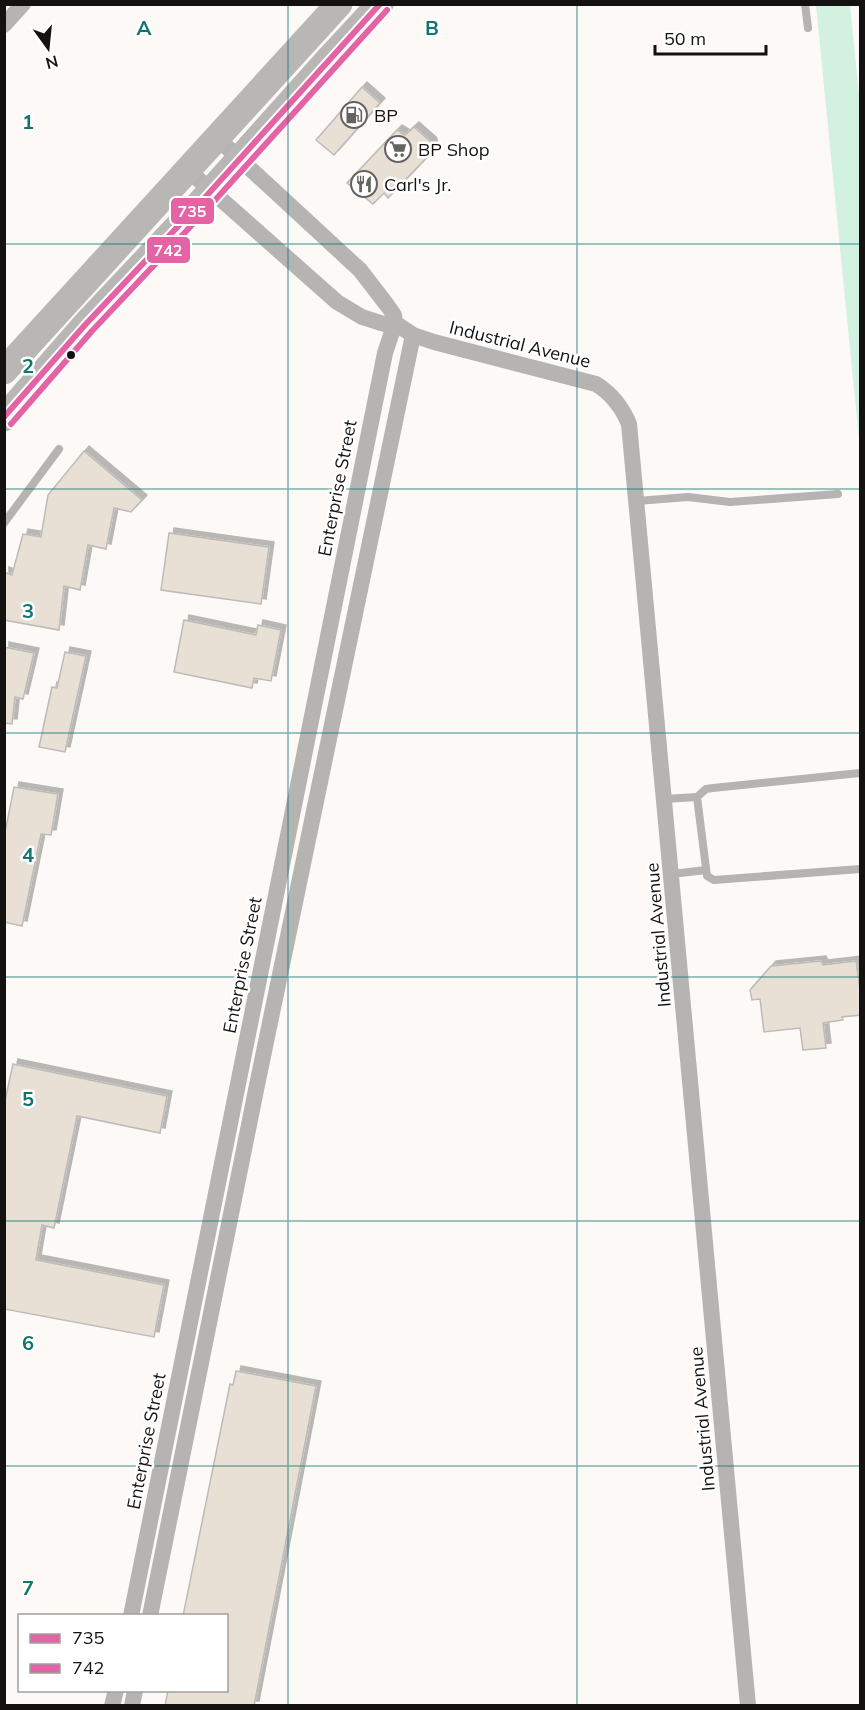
<svg xmlns="http://www.w3.org/2000/svg" width="865" height="1710" font-family="Mulish,sans-serif">
<style>
.green{fill:#d2f1e0}
.building{fill:#e8dfd5;stroke:#bdbbb8;stroke-width:1.5;filter:url(#shadow)}
.lines{fill:none;stroke-linecap:round;stroke-linejoin:round}
.lane{stroke:#b5b4b3;stroke-width:8}
.street{stroke:#b5b4b3;stroke-width:16}
.primary{stroke:#b8b7b5;stroke-width:27}
.bus-1-casing{stroke:#fff;stroke-width:10}
.bus-2-casing{stroke:#fff;stroke-width:10}
.bus-1{stroke:#e463a4;stroke-width:6}
.bus-2{stroke:#e463a4;stroke-width:6}
.grid{fill:none;stroke:#0f766e;stroke-width:1.5;stroke-opacity:0.55}
.bus-dot{fill:#131210;stroke:#fff;stroke-width:2}
.labels{text-anchor:middle;dominant-baseline:central;stroke-width:5;stroke-linejoin:round;paint-order:stroke}
.poi-label{font-size:18px;fill:#131210;stroke:#fff;text-anchor:start}
.street-label{font-size:18px;fill:#131210;stroke:#fff}
.grid-label{font-size:20px;text-anchor:middle;font-weight:bold;fill:#0f766e;stroke:#fff;stroke-width:5;stroke-linejoin:round;paint-order:stroke}
.line-badge{stroke:#fff;stroke-width:2}
.badge-label{font-size:16px;text-anchor:middle;font-weight:bold;fill:#fff}
</style>
<defs>
<filter id="shadow"><feDropShadow dx="5" dy="-5" stdDeviation="0" flood-color="#0004"/></filter>
</defs>
<rect width="100%" height="100%" fill="#fcf9f6"/>
<path class="green" d="M816 5H850L860 105V450Z"/>
<g class="building">
<path d="M362 87 380 103 334 155 316 140Z"/>
<path d="M414 127 431 142 434 150 388 198 384 193 373 204 347 183 397 130 405 135Z"/>
<path d="M84 451 142 500 131 512 114 508 106 549 88 545 80 590 64 586 59 630 4 620V572L12 575 23 534 41 537 48 495Z"/>
<path d="M169 533 269 547 261 604 161 590Z"/>
<path d="M184 620 256 635 258 625 281 630 271 681 254 678 252 688 174 672Z"/>
<path d="M4 647 34 653 23 699 15 697 12 724 4 723Z"/>
<path d="M65 652 86 656 65 752 39 747 52 687 57 688Z"/>
<path d="M14 787 58 794 51 835 41 834 22 926 4 922V828H6Z"/>
<path d="M821 961 823 965 856 961 861 996V1015L842 1017 843 1020 823 1023 826 1048 803 1050 800 1028 764 1032 760 999 752 1000 750 990 771 966Z"/>
<path d="M13 1064 167 1096 160 1133 77 1116 54 1228 42 1225 36 1260 164 1285 154 1337 4 1309V1105Z"/>
<path d="M236 1371 316 1386 254 1706H165L168 1690H226V1616H183L230 1384 233 1385Z"/>
</g>
<g class="lines">
<g class="lane">
<path d="M805 4 808 28"/>
<path d="M637 501 688 497 730 502 838 494"/>
<path d="M4 523 59 449"/>
<path d="M860 773 713 788 706 789 697 797 707 876 714 880 860 869"/>
<path d="M665 799 697 797"/>
<path d="M672 874 706 870"/>
</g>
<g class="street">
<path d="M4 25 23 4"/>
<path d="M189 171 337 302 362 317 384 324 395 323 413 335 434 342 596 384C612 394 622 407 629 424L748 1706"/>
<path d="M131 1616 385 353 395 323 394 315 387 305 360 270 217 138"/>
<path d="M150 1616 256 1090 413 335"/>
<path d="M112 1706 116 1690"/>
<path d="M132 1706 135 1690"/>
</g>
<g class="primary">
<path d="M4 371 339 4"/>
<path d="M4 418 85 325 200 203 328 60 380 4"/>
</g>
<defs>
<path id="bus-1" d="M4 417 85 325 200 203 380 4"/>
<path id="bus-2" d="M11 424 92 331 207 209 387 10"/>
</defs>
<use href="#bus-1" class="bus-1-casing"/>
<use href="#bus-2" class="bus-2-casing"/>
<use href="#bus-1" class="bus-1"/>
<use href="#bus-2" class="bus-2"/>
</g>
<path class="grid" d="M288 4V1706M577 4V1706M4 244H860M4 489H860M4 733H860M4 977H860M4 1221H860M4 1466H860"/>
<defs>
<symbol id="fuel-ring" viewBox="-11 -11 22 22"><circle r="9.5" fill="#fff" stroke="#656360" stroke-width="1.5"/><path d="M-5.5-6h7V0h2V4h1.3V-2.5L3-4.5l.8-.8L6-3V5H2.5V1h-1V6h-7ZM-4.2-4.7v3.2H.2V-4.7Z" fill="#656360"/></symbol>
<symbol id="supermarket-ring" viewBox="-11 -11 22 22"><circle r="9.5" fill="#fff" stroke="#656360" stroke-width="1.5"/><path d="M-6-5.5h2.5l.6 2H6L4.5 2H-2.5L-4.4-4H-6ZM-1.5 3.2a1.3 1.3 0 1 0 .1 0ZM3 3.2a1.3 1.3 0 1 0 .1 0Z" fill="#656360"/></symbol>
<symbol id="restaurant-ring" viewBox="-11 -11 22 22"><circle r="9.5" fill="#fff" stroke="#656360" stroke-width="1.5"/><path d="M-5-6h1v4h1v-4h1v4h1v-4h1v5L-1.5 .5V6h-2V.5L-5-1ZM5-6V6H3V1.5H1.5Q1.5-4 5-6Z" fill="#656360"/></symbol>
</defs>
<g fill-rule="evenodd">
<use href="#fuel-ring" x="339" y="100" width="30" height="30"/>
<use href="#supermarket-ring" x="383" y="134" width="30" height="30"/>
<use href="#restaurant-ring" x="349" y="169" width="30" height="30"/>
</g>
<circle class="bus-dot" cx="71" cy="355" r="5"/>
<g class="labels">
<g class="poi-label">
<text x="374" y="115">BP</text>
<text x="418" y="149">BP Shop</text>
<text x="384" y="184">Carl's Jr.</text>
</g>
<g class="street-label">
<text transform="translate(520 344) rotate(14)">Industrial Avenue</text>
<text transform="translate(337 488) rotate(-79)">Enterprise Street</text>
<text transform="translate(658 935) rotate(-95)">Industrial Avenue</text>
<text transform="translate(242 965) rotate(-79)">Enterprise Street</text>
<text transform="translate(702 1419) rotate(-95)">Industrial Avenue</text>
<text transform="translate(146 1441) rotate(-79)">Enterprise Street</text>
</g>
</g>
<g class="grid-label">
<text x="144" y="35">A</text>
<text x="432" y="35">B</text>
<text x="28" y="129">1</text>
<text x="28" y="373">2</text>
<text x="28" y="618">3</text>
<text x="28" y="862">4</text>
<text x="28" y="1106">5</text>
<text x="28" y="1350">6</text>
<text x="28" y="1595">7</text>
</g>
<g class="line-badge">
<rect x="170" y="197" width="45" height="28" rx="6" fill="#e463a4"/>
<rect x="146" y="236" width="45" height="28" rx="6" fill="#e463a4"/>
</g>
<g class="badge-label">
<text x="192" y="217">735</text>
<text x="168" y="256">742</text>
</g>
<rect width="865" height="1710" fill="none" stroke="#131210" stroke-width="12"/>
<rect x="18" y="1614" width="210" height="78" fill="#ffffff" stroke="#a1a09f" stroke-width="1.5"/>
<rect x="30" y="1634" width="30" height="9" fill="#e463a4" stroke="#a1a09f" stroke-width="1.5"/>
<text x="72" y="1644" font-size="18" fill="#131210">735</text>
<rect x="30" y="1664" width="30" height="9" fill="#e463a4" stroke="#a1a09f" stroke-width="1.5"/>
<text x="72" y="1674" font-size="18" fill="#131210">742</text>
<g transform="translate(48 48) rotate(165)" stroke="#ffffff" stroke-width="4.5" paint-order="stroke">
<path d="M0-4.5L10 22L0 15L-10 22Z" fill="#131210"/>
<text y="-9" font-size="16" font-weight="bold" text-anchor="middle" fill="#131210">N</text>
</g>
<path d="M655 45v9h111v-9" fill="none" stroke="#131210" stroke-width="3"/>
<text x="664" y="45" font-size="18" fill="#131210" stroke="#ffffff" stroke-width="4.5" paint-order="stroke">50 m</text>
</svg>
